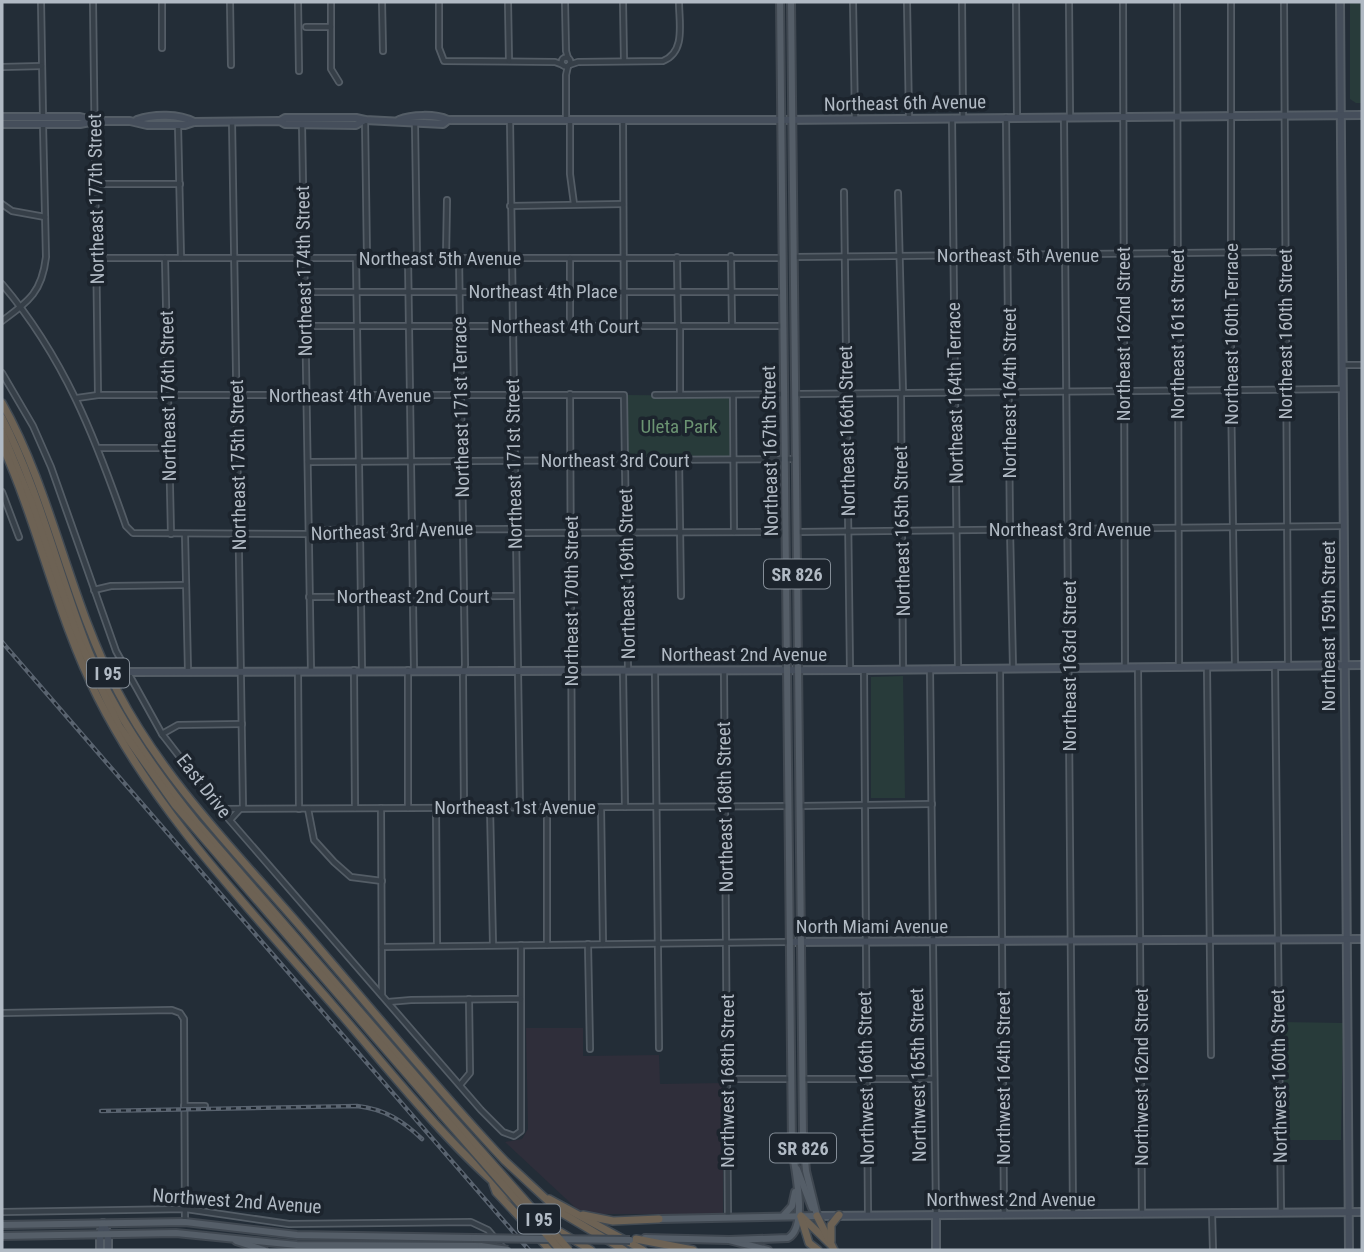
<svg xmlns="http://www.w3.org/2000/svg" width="1364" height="1252" font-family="'Roboto Condensed',sans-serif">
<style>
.medical{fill:#2f2e3a}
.green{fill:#283b3a}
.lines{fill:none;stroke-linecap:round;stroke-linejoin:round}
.street-casing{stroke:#545d66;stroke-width:8}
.secondary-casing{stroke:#545d66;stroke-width:10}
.primary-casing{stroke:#404851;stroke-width:10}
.highway-casing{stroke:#414a53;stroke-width:10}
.street{stroke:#363f48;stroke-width:4.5}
.secondary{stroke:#454e5b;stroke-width:6}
.primary{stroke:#555e68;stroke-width:6}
.highway{stroke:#6d6254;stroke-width:7}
.rail-casing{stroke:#59636f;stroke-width:4.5}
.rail{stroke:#1c242d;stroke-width:2;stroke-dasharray:5;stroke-linecap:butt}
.primary-bridge-casing{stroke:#404851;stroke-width:10;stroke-linecap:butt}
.highway-bridge-casing{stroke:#414a53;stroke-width:10;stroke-linecap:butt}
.primary-bridge{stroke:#555e68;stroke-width:6}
.highway-bridge{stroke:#6d6254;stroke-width:7}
.labels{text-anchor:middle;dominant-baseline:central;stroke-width:7;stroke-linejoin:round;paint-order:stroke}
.shield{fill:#1c242d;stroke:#848d97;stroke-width:2}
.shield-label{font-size:18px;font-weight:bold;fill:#b1bac4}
.street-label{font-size:19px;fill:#b1bac4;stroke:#1c242d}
.park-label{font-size:19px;fill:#6b9372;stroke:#1c242d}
</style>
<rect width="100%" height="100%" fill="#232d37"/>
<path class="medical" d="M526 1028H583V1056L659 1055 660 1084 723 1083V1214H595L579 1211 505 1142 522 1139 528 1129Z"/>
<g class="green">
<path d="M1350 2H1362V103H1356L1350 99Z"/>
<path d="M626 395 730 396 733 457H627Z"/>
<path d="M903 676 905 798H871V677Z"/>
<path d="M1283 1022 1343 1023 1341 1140H1284Z"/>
</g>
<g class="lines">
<defs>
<g id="street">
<path d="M41 2 43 117"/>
<path d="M93 2 98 395"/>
<path d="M162 2V48"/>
<path d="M230 2 231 65"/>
<path d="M298 2 299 71"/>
<path d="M331 2V69L339 82"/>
<path d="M382 2 383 51"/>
<path d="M439 2V48L444 61 555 62 563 65"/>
<path d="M508 2 509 61"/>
<path d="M565 2 566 51 568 58"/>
<path d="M623 2 624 61"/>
<path d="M853 2 855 118"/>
<path d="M907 2 909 118"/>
<path d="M962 2 963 118"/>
<path d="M1016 2 1017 117"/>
<path d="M1069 2 1070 117"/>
<path d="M1123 2 1125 667"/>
<path d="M1177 2 1179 667"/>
<path d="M1231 2V391L1235 666"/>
<path d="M1284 2 1288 666"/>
<path d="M306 27H331"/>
<circle cx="566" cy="62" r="4.5"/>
<path d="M569 65 578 62 663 61C686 52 679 23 679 2"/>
<path d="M2 67 42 66"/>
<path d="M1006 117 1010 530 1013 668"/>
<path d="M952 118 958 669"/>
<path d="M1064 118 1073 1214"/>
<path d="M365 120 367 258"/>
<path d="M510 120 520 808"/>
<path d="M566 120V75L568 66"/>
<path d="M570 120V174L574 204"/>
<path d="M623 120 624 326"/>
<path d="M232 121 243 808"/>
<path d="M302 124 311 671"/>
<path d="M415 124 417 258"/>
<path d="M178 125 181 258"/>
<path d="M96 184H180"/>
<path d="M844 192 850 670"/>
<path d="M898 193 903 393"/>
<path d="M2 204 12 211 45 217"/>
<path d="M510 206 623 204"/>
<path d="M731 256 732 325"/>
<path d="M446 257 447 200"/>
<path d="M459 257 465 665 463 676 464 808"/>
<path d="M677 257 678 326"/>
<path d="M794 257 1284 252"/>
<path d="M97 258H782"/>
<path d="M165 258 171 534"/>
<path d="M356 258 362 670"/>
<path d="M408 258 414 670"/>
<path d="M570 258V326"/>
<path d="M2 284C64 357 95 437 126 526L133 533 308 534 314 530 510 529 521 533 786 532"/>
<path d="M303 292H783"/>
<path d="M2 321C29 301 42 292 46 257L43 124"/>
<path d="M304 326H784"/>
<path d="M680 326V394"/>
<path d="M1343 365H1362"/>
<path d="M2 373 33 426 51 467 116 651 162 734 220 809 481 1110 503 1132 514 1136 521 1131V945"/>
<path d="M570 394 572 807"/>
<path d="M796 394 1343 389"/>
<path d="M901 394 903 669"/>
<path d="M655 395 784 394"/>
<path d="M733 395 734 532"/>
<path d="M77 398 98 395H624L628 670"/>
<path d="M99 448H169"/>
<path d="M679 459 681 596"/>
<path d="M308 462 796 459"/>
<path d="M2 492 19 537"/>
<path d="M797 532 1344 526"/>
<path d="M185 534 188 671"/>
<path d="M94 590 111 586 186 585"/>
<path d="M309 597 516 596"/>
<path d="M1275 666 1281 1213"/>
<path d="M1138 667 1142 1214"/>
<path d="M1207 667 1211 1055"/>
<path d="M930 669 936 1215"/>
<path d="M1000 669 1004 1215"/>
<path d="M354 670 355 808"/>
<path d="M408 670V808"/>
<path d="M864 670 868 1215"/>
<path d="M298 671 299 809"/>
<path d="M623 671 625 807"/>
<path d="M655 671 659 1048"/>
<path d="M724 671 728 1218"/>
<path d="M162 734 178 725 242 724"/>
<path d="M800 806 932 804"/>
<path d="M601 807 603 944"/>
<path d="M381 808 382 995"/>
<path d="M436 808 437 945"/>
<path d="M490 808 493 945"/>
<path d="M220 809 788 806"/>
<path d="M308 809 314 840 334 862 351 877 382 881"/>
<path d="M230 820 240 809"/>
<path d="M588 944 590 1049"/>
<path d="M547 945V807"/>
<path d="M382 947 791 942"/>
<path d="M388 1002 411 1000 521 999"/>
<path d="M2 1013 172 1010 180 1013 184 1019 185 1222"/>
<path d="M728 1079H791"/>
<path d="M802 1079H934"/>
<path d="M460 1085 470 1073 469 999"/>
<path d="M184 1106H205"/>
<path d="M2 1212 186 1209 289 1224 471 1222 488 1230 505 1250"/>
<path d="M1212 1213 1213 1250"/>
</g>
<g id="secondary">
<path d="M1340 2 1349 1250"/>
<path d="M2 117H80L93 120"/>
<path d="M137 120C154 114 179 114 194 122"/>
<path d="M399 120C411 115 435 114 448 120H781L1362 115"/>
<path d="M280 121 285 118H356L365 120 443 124 448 120"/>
<path d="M2 124H80L95 121H130L147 125H185L194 122 280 121 285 124 356 125 365 120"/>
<path d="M127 672 864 670 1362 665"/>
<path d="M791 942 1362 939"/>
<path d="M936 1215V1250"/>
<path d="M817 1216 1362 1212"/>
<path d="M103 1223 108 1234V1250"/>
<path d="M100 1250V1234L103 1223"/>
</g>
<g id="primary">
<path d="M791 2 803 1135 806 1171 817 1216"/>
<path d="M797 1169 812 1208"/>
<path d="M784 1215 792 1206 795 1192"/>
<path d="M659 1219 817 1216"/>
<path d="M2 1225 185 1222 297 1235 474 1238"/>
<path d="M2 1236 176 1233 297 1245 481 1246"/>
<path d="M645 1238 729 1240 768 1250"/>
<path d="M729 1240 788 1238C809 1226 794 1168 792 1146L780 2"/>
<path d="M236 1241 264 1250"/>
</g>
<g id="highway">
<path d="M2 403C53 494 69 600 118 692 164 780 236 852 300 926 368 1004 434 1086 505 1161L560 1212 624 1250"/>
<path d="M2 418C40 492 58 574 89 652 115 714 154 770 196 822L446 1111"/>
<path d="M2 432 31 502 79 641 119 726 175 805 442 1115"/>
<path d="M2 445C39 527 57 617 98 698 156 813 248 907 332 1004 389 1069 445 1143 512 1198"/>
<path d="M493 1184 496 1192 550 1250"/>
<path d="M549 1199 643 1250"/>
<path d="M583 1215 613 1221 659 1219"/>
<path d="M801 1216 831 1245"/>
<path d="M817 1216 834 1250"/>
<path d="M801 1217 809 1243 818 1250"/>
<path d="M550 1226 591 1250"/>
<path d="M636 1239 693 1250"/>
<path d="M831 1241V1225L839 1215"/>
</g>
</defs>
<use href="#street" class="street-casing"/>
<use href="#secondary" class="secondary-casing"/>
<use href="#primary" class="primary-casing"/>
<use href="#highway" class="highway-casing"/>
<use href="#street" class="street"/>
<use href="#secondary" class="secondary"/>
<use href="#primary" class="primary"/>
<use href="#highway" class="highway"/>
<defs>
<g id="rail">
<path d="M2 642 529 1250"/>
<path d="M101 1111 357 1106C384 1109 402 1120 422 1139"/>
</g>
</defs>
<use href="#rail" class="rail-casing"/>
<use href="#rail" class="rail"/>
<defs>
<g id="primary-bridge">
<path d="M474 1238 630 1240"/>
<path d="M481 1246 508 1250"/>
</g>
<g id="highway-bridge">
<path d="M446 1111 569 1250"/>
<path d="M442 1115 560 1250"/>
</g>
</defs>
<use href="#primary-bridge" class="primary-bridge-casing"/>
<use href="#highway-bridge" class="highway-bridge-casing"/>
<use href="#primary-bridge" class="primary-bridge"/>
<use href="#highway-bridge" class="highway-bridge"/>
</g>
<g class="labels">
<g class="shield">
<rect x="764" y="559.5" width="66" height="29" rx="5"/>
<rect x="87" y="658.5" width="42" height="29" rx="5"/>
<rect x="770" y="1133.5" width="66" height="29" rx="5"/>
<rect x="518" y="1204.5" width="42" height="29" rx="5"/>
</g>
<g class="shield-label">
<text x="797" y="574">SR 826</text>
<text x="108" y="673">I 95</text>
<text x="803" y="1148">SR 826</text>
<text x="539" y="1219">I 95</text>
</g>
<g class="street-label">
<text transform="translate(905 103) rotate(-1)">Northeast 6th Avenue</text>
<text transform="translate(96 199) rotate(-91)">Northeast 177th Street</text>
<text x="1018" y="255">Northeast 5th Avenue</text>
<text x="440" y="258">Northeast 5th Avenue</text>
<text transform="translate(304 271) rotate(-91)">Northeast 174th Street</text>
<text x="543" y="291">Northeast 4th Place</text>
<text x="565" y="326">Northeast 4th Court</text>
<text transform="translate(1123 334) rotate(-90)">Northeast 162nd Street</text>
<text transform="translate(1177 334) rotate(-90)">Northeast 161st Street</text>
<text transform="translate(1231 334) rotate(-90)">Northeast 160th Terrace</text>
<text transform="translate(1285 334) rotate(-90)">Northeast 160th Street</text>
<text transform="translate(955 393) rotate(-91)">Northeast 164th Terrace</text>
<text transform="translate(1009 393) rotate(-90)">Northeast 164th Street</text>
<text x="350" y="395">Northeast 4th Avenue</text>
<text transform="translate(168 396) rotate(-91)">Northeast 176th Street</text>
<text transform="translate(461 407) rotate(-91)">Northeast 171st Terrace</text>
<text transform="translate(847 431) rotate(-91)">Northeast 166th Street</text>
<text transform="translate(770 451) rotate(-91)">Northeast 167th Street</text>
<text x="615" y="460">Northeast 3rd Court</text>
<text transform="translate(514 464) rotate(-91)">Northeast 171st Street</text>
<text transform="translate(238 465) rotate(-91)">Northeast 175th Street</text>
<text x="1070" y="529">Northeast 3rd Avenue</text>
<text transform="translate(392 531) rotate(-2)">Northeast 3rd Avenue</text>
<text transform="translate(902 531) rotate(-91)">Northeast 165th Street</text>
<text transform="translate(627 574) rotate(-91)">Northeast 169th Street</text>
<text x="413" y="596">Northeast 2nd Court</text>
<text transform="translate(571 601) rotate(-90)">Northeast 170th Street</text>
<text transform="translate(1328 626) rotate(-90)">Northeast 159th Street</text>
<text x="744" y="654">Northeast 2nd Avenue</text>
<text transform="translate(1069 666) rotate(-90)">Northeast 163rd Street</text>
<text transform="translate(204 786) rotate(52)">East Drive</text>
<text x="515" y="807">Northeast 1st Avenue</text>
<text transform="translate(725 807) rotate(-91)">Northeast 168th Street</text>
<text x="872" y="926">North Miami Avenue</text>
<text transform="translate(918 1075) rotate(-91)">Northwest 165th Street</text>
<text transform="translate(1279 1076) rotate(-91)">Northwest 160th Street</text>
<text transform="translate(1141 1077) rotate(-90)">Northwest 162nd Street</text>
<text transform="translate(866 1078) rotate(-91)">Northwest 166th Street</text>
<text transform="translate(1003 1078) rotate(-90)">Northwest 164th Street</text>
<text transform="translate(727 1081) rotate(-90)">Northwest 168th Street</text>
<text x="1011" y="1199">Northwest 2nd Avenue</text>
<text transform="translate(237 1201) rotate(4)">Northwest 2nd Avenue</text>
</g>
<g class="park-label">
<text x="679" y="426">Uleta Park</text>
</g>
</g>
<rect width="1364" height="1252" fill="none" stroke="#b1bac4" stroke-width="7"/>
</svg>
